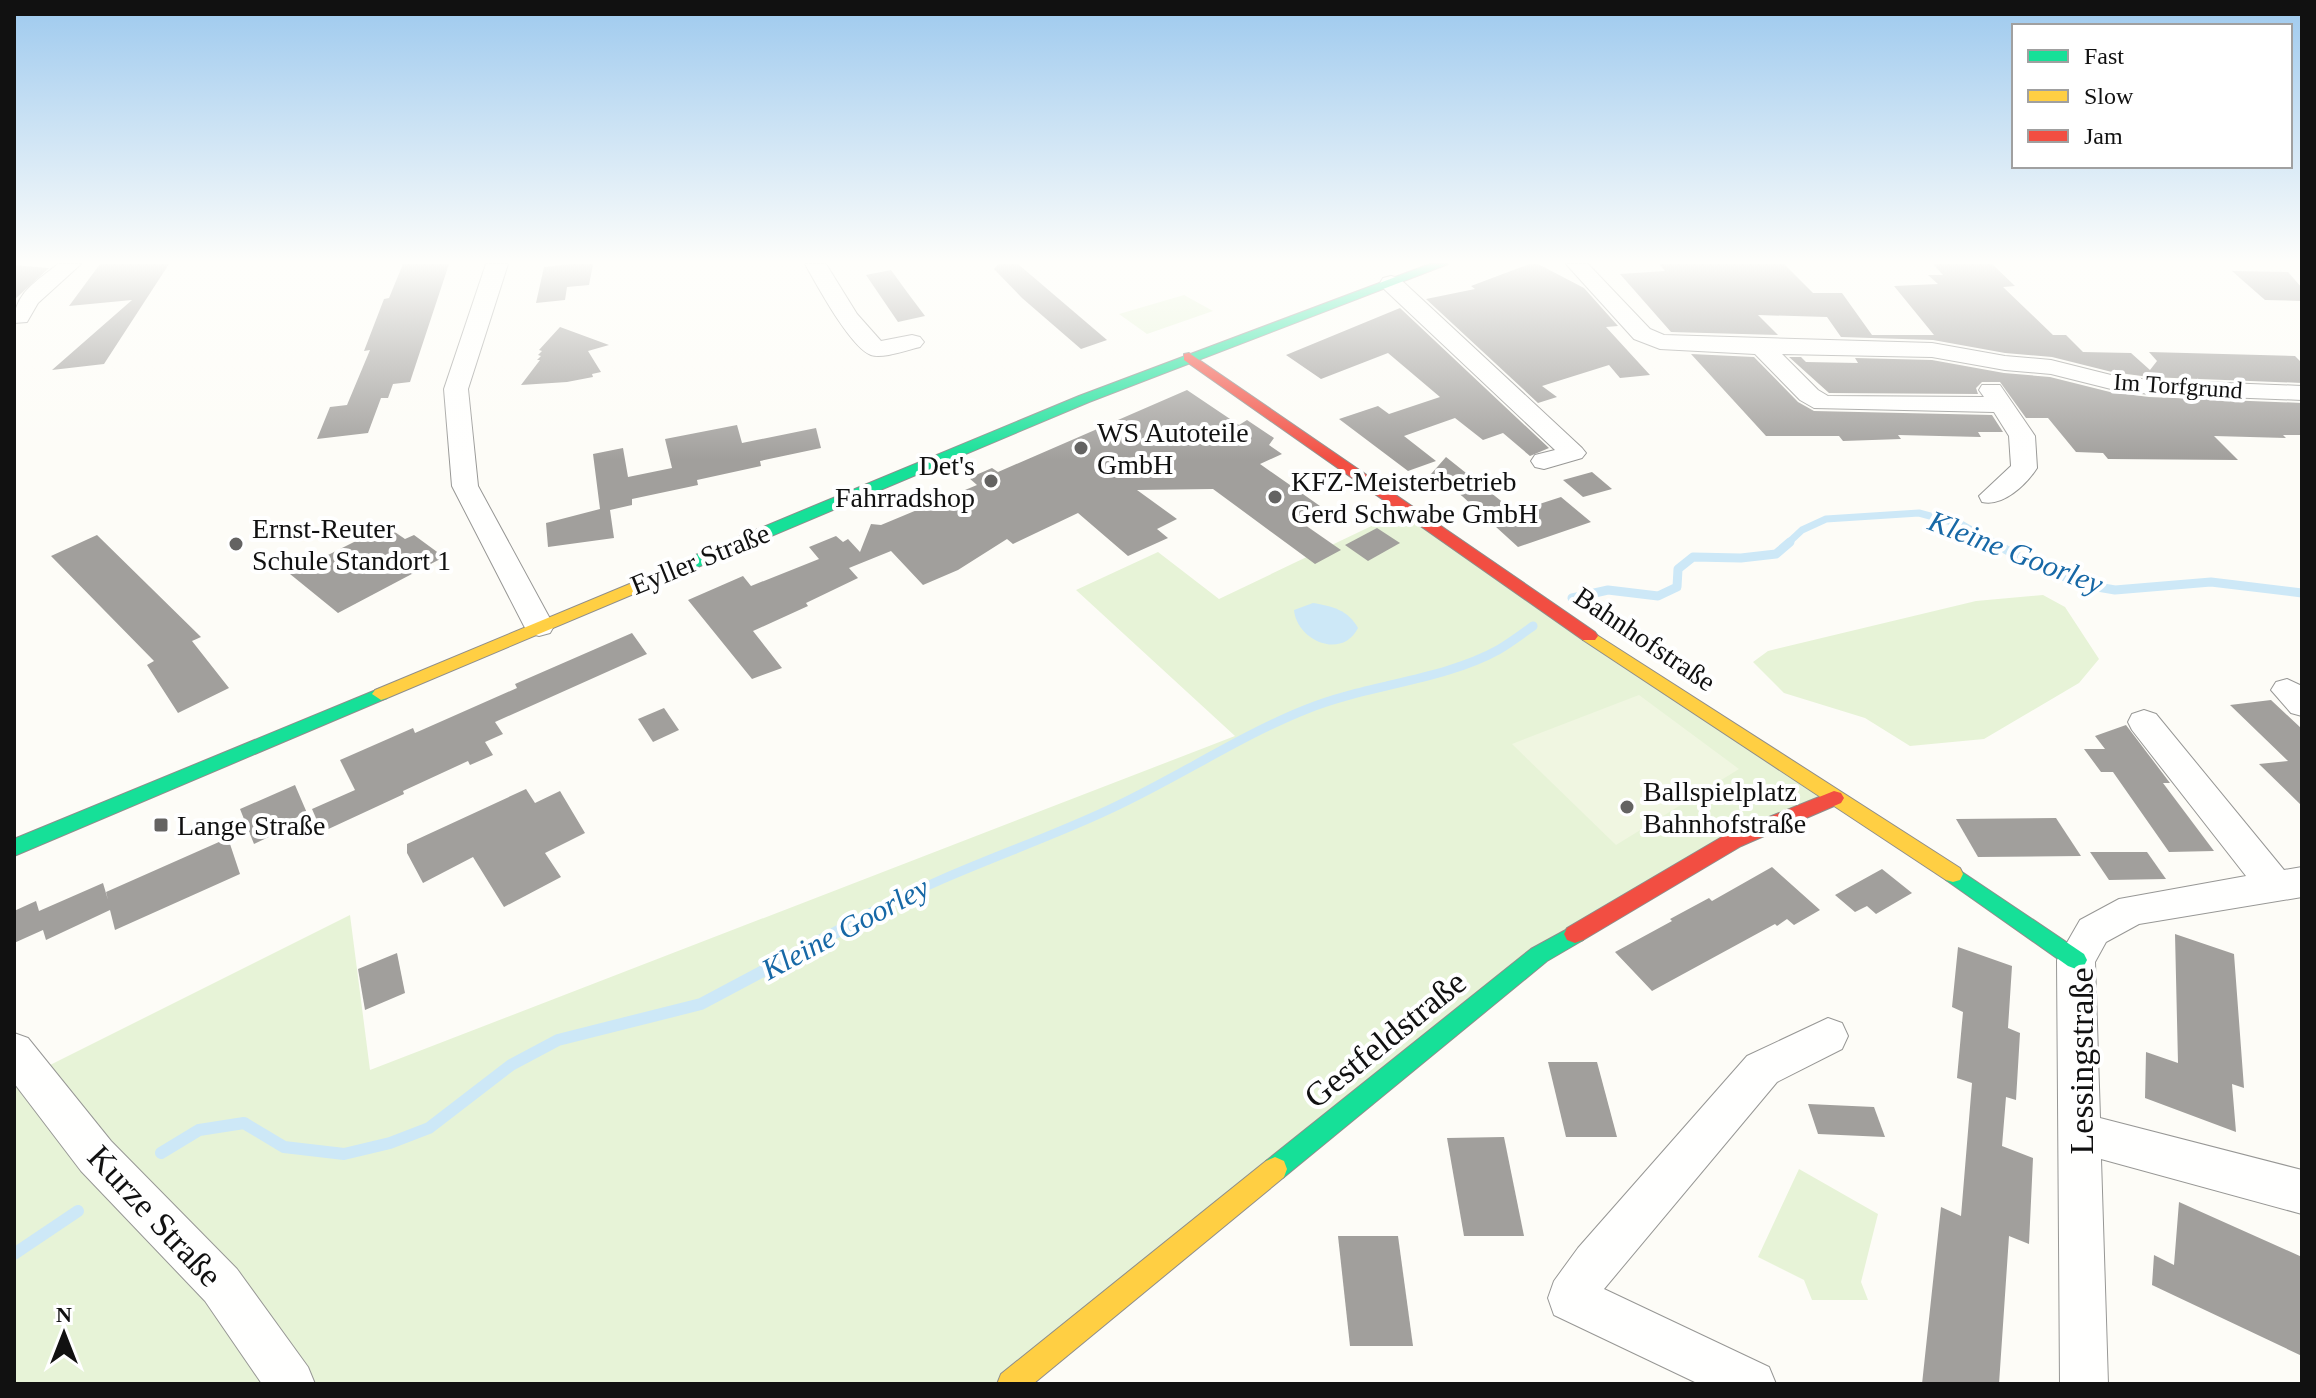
<svg xmlns="http://www.w3.org/2000/svg" width="2316" height="1398" font-family="Georgia,serif">
<style>
.green{fill:#e7f3d7}
.pitch{fill:#f0f6e1}
.water{fill:#cde8f7}
.lines{fill:none;stroke-linecap:round;stroke-linejoin:round}
.stream-far2{stroke:#cde8f7;stroke-width:7}
.stream-far1{stroke:#cde8f7;stroke-width:9}
.stream{stroke:#cde8f7;stroke-width:12}
.building{fill:#a19f9c}
.street-casing{stroke:#979795;stroke-width:2}
.fast-casing{stroke:#8e8d8b;stroke-width:2}
.slow-casing{stroke:#8e8d8b;stroke-width:2}
.jam-casing{stroke:#8e8d8b;stroke-width:2}
.street{fill:#fffffe;fill-rule:evenodd}
.fast{fill:#16e098;fill-rule:evenodd}
.slow{fill:#ffcf43;fill-rule:evenodd}
.jam{fill:#f24e42;fill-rule:evenodd}
.poi-dot{fill:#646362;stroke:#fff;stroke-width:3}
.labels{text-anchor:middle;dominant-baseline:central;stroke-width:8;stroke-linejoin:round;paint-order:stroke}
.far-street-label{font-size:24px;fill:#111;stroke:#fff}
.poi-label{font-size:28px;fill:#111;stroke:#fff;text-anchor:start}
.street-label{font-size:28px;fill:#111;stroke:#fff}
.water-label{font-size:30px;font-style:italic;fill:#1768a6;stroke:#fff}
.near-street-label{font-size:34px;fill:#111;stroke:#fff}
</style>
<rect width="100%" height="100%" fill="#fdfcf7"/>
<g class="green">
<path d="M1184 295 1213 311 1147 334 1119 314Z"/>
<path d="M1405 510 1834 798 1539 955 1011 1384H14V1083L350 915 370 1070 1235 736 1076 590 1158 552 1219 599Z"/>
<path d="M2043 595 2065 607 2099 659 2079 683 1984 739 1910 746 1865 718 1784 693 1753 662 1768 651 1976 601Z"/>
<path d="M1799 1169 1878 1214 1861 1282 1868 1300H1812L1804 1280 1758 1257Z"/>
</g>
<path class="pitch" d="M1639 695 1739 769 1616 845 1512 744Z"/>
<path class="water" d="M1313 603C1332 606 1348 610 1358 628 1342 660 1297 641 1294 610Z"/>
<g class="lines">
<path class="stream-far2" d="M1787 544 1802 530 1826 519 1919 513 1963 525 1996 544"/>
<g class="stream-far1">
<path d="M1992 542 2036 566 2086 585 2115 590 2211 582 2302 593"/>
<path d="M1572 598 1608 590 1658 596 1677 587 1678 569 1693 557 1741 558 1776 554 1790 542"/>
<path d="M875 912C949 871 1031 846 1108 810 1174 780 1241 735 1307 709 1366 685 1444 680 1498 650 1510 643 1522 634 1533 626"/>
</g>
<g class="stream">
<path d="M161 1153 199 1130 244 1123 284 1147 344 1154 390 1143 429 1128 511 1065 558 1040 701 1004 878 910"/>
<path d="M14 1254 78 1211"/>
</g>
</g>
<g class="building">
<path d="M100 264H169L104 364 52 370 132 300 69 306Z"/>
<path d="M403 264H449L410 382 393 384 388 398H381L368 433 317 439 330 407 347 405 370 350 364 351 384 299 389 298Z"/>
<path d="M570 264H593L589 285 567 287 565 300 536 303 544 267Z"/>
<path d="M998 264H1018L1107 340 1081 349 1022 298 994 269Z"/>
<path d="M1529 264H1538L1584 288 1618 326 1606 327 1650 375 1620 378 1609 365 1542 386 1557 397 1538 403 1426 299 1475 289 1471 286Z"/>
<path d="M1659 264H1784L1813 293H1842L1872 335H1934L1894 286 1938 284 1928 275H1943L1933 264H1992L2015 286 2003 287 2053 335H2066L2083 352 2131 353 2150 370 2157 361 2149 352 2295 356 2302 363V383L2149 377 2112 372 2052 357 2005 353 1933 340 1841 337 1827 317 1758 315 1778 335 1671 332 1620 274 1665 271Z"/>
<path d="M14 265 49 268 14 300Z"/>
<path d="M891 270 907 292 925 316 898 322 866 275Z"/>
<path d="M2232 271 2288 272 2302 288V301L2265 300Z"/>
<path d="M1400 308 1549 448 1530 456 1503 433 1483 440 1455 418 1404 436 1436 461 1408 471 1339 419 1378 406 1389 414 1440 397 1388 353 1321 379 1286 355Z"/>
<path d="M560 327 609 345 588 351 601 372 592 374 593 377 567 382 521 385 540 360H537L541 356 538 355 542 351 539 350Z"/>
<path d="M1691 354 1754 357 1798 402 1814 411 1992 415 2003 432H1978L1981 437 1898 435 1901 439 1843 441 1839 436H1766Z"/>
<path d="M1789 357H1801L1806 362 1858 363 1855 358 1932 360 2004 373 2050 377 2110 392 2149 397 2302 403V435H2283L2286 438 2214 436 2238 460 2108 459 2103 453 2076 452 2048 418H2026L2000 382H1982L1976 388 1978 394 1829 393Z"/>
<path d="M1187 390 1239 425 1247 420 1274 438 1269 445 1282 454 1260 464 1320 506 1295 518 1341 550 1315 564 1213 489 1137 490 1177 519 1157 529 1168 538 1128 556 1078 513 1013 544 1007 539 958 570 923 585 891 551 849 568 858 578 806 603 808 606 753 631 782 668 752 679 688 600 743 576 751 586 819 559 809 547 836 536 843 542 848 539 860 552 871 524 881 525 977 485 969 478 992 468 998 472Z"/>
<path d="M737 425 742 443 816 428 821 448 760 461 761 466 697 480 698 485 632 499V505L610 510 614 538 548 547 546 523 600 509 593 454 623 448 628 477 672 468 665 439Z"/>
<path d="M1446 457 1515 512 1561 497 1591 522 1518 547 1462 496 1431 474Z"/>
<path d="M1592 472 1612 489 1583 497 1563 480Z"/>
<path d="M386 526 405 539 414 535 444 557 338 613 290 574Z"/>
<path d="M1377 528 1400 543 1368 561 1345 545Z"/>
<path d="M97 535 201 637 192 641 229 688 178 713 147 665 154 661 51 556Z"/>
<path d="M632 633 647 654 495 722 503 734 485 742 493 755 470 765 468 761 403 791 404 794 322 832 312 809 355 790 340 760 413 728 415 733 517 688 515 684Z"/>
<path d="M2271 700 2302 729V806L2259 764 2288 761 2230 705Z"/>
<path d="M664 708 679 730 653 742 638 719Z"/>
<path d="M2126 725 2170 783H2163L2214 851 2169 852 2113 772H2101L2084 749H2105L2095 736Z"/>
<path d="M295 785 307 813 272 828 275 834 254 844 240 809Z"/>
<path d="M526 789 535 803 560 791 585 833 545 853 561 877 504 907 473 857 423 883 407 853V844Z"/>
<path d="M2056 818 2081 856 1978 857 1956 819Z"/>
<path d="M228 838 240 874 115 930 110 910 46 940 43 930 14 943V911L36 901 39 911 103 883 108 900 106 892Z"/>
<path d="M2090 852H2147L2166 879 2109 880Z"/>
<path d="M1772 867 1820 910 1794 925 1787 919 1777 926 1775 924 1652 991 1615 952 1672 921 1670 919 1709 898 1712 901Z"/>
<path d="M1882 869 1912 893 1876 914 1867 906 1855 912 1835 895Z"/>
<path d="M2175 934 2234 954 2244 1088 2232 1084 2236 1132 2145 1098 2146 1052 2178 1063Z"/>
<path d="M1958 947 2012 966 2008 1028 2020 1033 2016 1100 2006 1097 2002 1146 2033 1158 2029 1244 2009 1236 1999 1384H1922L1941 1207 1961 1216 1972 1083 1957 1078 1963 1012 1952 1007Z"/>
<path d="M397 953 405 993 365 1010 358 969Z"/>
<path d="M1548 1062H1597L1617 1137H1566Z"/>
<path d="M1808 1104 1874 1107 1885 1137 1818 1134Z"/>
<path d="M1504 1137 1524 1236H1464L1447 1138Z"/>
<path d="M2179 1202 2302 1257V1356L2152 1285 2154 1255 2174 1265Z"/>
<path d="M1338 1236H1398L1413 1346H1350Z"/>
</g>
<g class="lines">
<defs>
<g id="street">
<path d="M58 264H81L38 303 27 322 14 323C14 293 36 282 58 264Z"/>
<path d="M486 264H508L468 389 478 486 554 626 550 633 539 636 528 633 524 626 452 486 444 389Z"/>
<path d="M805 264H826L857 314 881 341 912 335 920 337 924 342 920 347C907 350 883 359 871 355 850 347 817 285 805 264Z"/>
<path d="M1566 264H1588L1650 329 1664 335 1932 343 2005 356 2051 360 2111 375 2149 380 2302 386V400L2149 394 2111 389 2051 374 2005 370 1932 357 1782 354 1818 390 1828 396 1984 397 1979 390 1982 385H2000L2035 436 2037 468C2026 485 2003 507 1982 502L1979 496 2011 466 2009 436 1994 412 1814 408 1800 400 1755 354 1660 349 1634 339Z"/>
<path d="M1391 276 1399 278 1582 448 1586 453 1582 458 1544 469 1535 467 1531 461 1535 455 1555 450 1383 288 1380 283 1383 278Z"/>
<path d="M2287 679 2302 686V716L2291 713 2271 690 2276 682Z"/>
<path d="M2144 710 2156 714 2284 870 2302 867V897L2139 924 2106 942 2095 962 2100 1118 2302 1170V1214L2101 1159 2108 1384H2060L2057 960 2080 920 2119 899 2246 876 2132 730 2128 722 2132 714Z"/>
<path d="M1828 1018 1842 1023 1848 1036 1842 1049 1777 1082 1604 1289 1769 1367 1776 1384H1699L1554 1315 1548 1298 1554 1281 1578 1248 1747 1056Z"/>
<path d="M14 1033 28 1038 111 1141 237 1269 308 1367 315 1384H262L205 1301 81 1171 14 1083Z"/>
</g>
<g id="fast">
<path d="M1430 264H1448L1089 402 674 577H662L660 573 662 569 1079 396Z"/>
<path d="M381 688 390 694 387 698 14 856V839Z"/>
<path d="M1953 866 2084 954 2087 960 2084 966 2076 969 2068 966 1946 880 1943 874 1946 868Z"/>
<path d="M1575 925 1583 928 1586 934 1583 940 1547 961 1284 1177 1275 1181 1266 1177 1263 1169 1266 1161 1531 949Z"/>
</g>
<g id="slow">
<path d="M668 568 674 569 676 573 674 577 387 698 381 700 372 694 375 690Z"/>
<path d="M1589 630 1960 868 1963 874 1960 880 1953 882 1946 880 1583 640 1580 636 1583 632Z"/>
<path d="M1275 1157 1284 1161 1287 1169 1284 1177 1033 1384H997L1001 1374 1266 1161Z"/>
</g>
<g id="jam">
<path d="M1189 353 1595 632 1598 636 1595 640H1583L1184 360V354Z"/>
<path d="M1834 791 1841 793 1844 798 1841 803 1741 846 1583 940 1575 943 1567 940 1564 934 1567 928 1727 834Z"/>
</g>
</defs>
<use href="#street" class="street-casing"/>
<use href="#fast" class="fast-casing"/>
<use href="#slow" class="slow-casing"/>
<use href="#jam" class="jam-casing"/>
<use href="#street" class="street"/>
<use href="#fast" class="fast"/>
<use href="#slow" class="slow"/>
<use href="#jam" class="jam"/>
</g>
<linearGradient id="sky" x2="0" y2="1"><stop stop-color="#9dc9ee"/><stop offset="0.57" stop-color="#fefefb"/><stop offset="1" stop-color="#fefefb" stop-opacity="0"/></linearGradient>
<rect width="2316" height="460" fill="url(#sky)"/>
<g class="poi-dot">
<circle cx="1081" cy="448" r="8"/>
<circle cx="991" cy="481" r="8"/>
<circle cx="1275" cy="497" r="8"/>
<circle cx="236" cy="544" r="8"/>
<circle cx="1627" cy="807" r="8"/>
<rect x="153" y="817" width="16" height="16" rx="4"/>
</g>
<g class="labels">
<g class="far-street-label">
<text transform="translate(2178 386) rotate(4)">Im Torfgrund</text>
</g>
<g class="poi-label">
<text x="1097" y="432">WS Autoteile<tspan x="1097" dy="32">GmbH</tspan></text>
<text x="975" y="465" text-anchor="end">Det's<tspan x="975" dy="32">Fahrradshop</tspan></text>
<text x="1291" y="481">KFZ-Meisterbetrieb<tspan x="1291" dy="32">Gerd Schwabe GmbH</tspan></text>
<text x="252" y="528">Ernst-Reuter<tspan x="252" dy="32">Schule Standort 1</tspan></text>
<text x="1643" y="791">Ballspielplatz<tspan x="1643" dy="32">Bahnhofstraße</tspan></text>
<text x="177" y="825">Lange Straße</text>
</g>
<g class="street-label">
<text transform="translate(700 559) rotate(-22)">Eyller Straße</text>
<text transform="translate(1645 639) rotate(34)">Bahnhofstraße</text>
</g>
<g class="water-label">
<text transform="translate(2016 552) rotate(21)">Kleine Goorley</text>
<text transform="translate(845 928) rotate(-28)">Kleine Goorley</text>
</g>
<g class="near-street-label">
<text transform="translate(1385 1039) rotate(-39)">Gestfeldstraße</text>
<text transform="translate(2081 1061) rotate(-90)">Lessingstraße</text>
<text transform="translate(155 1216) rotate(47)">Kurze Straße</text>
</g>
</g>
<rect width="2316" height="1398" fill="none" stroke="#111111" stroke-width="32"/>
<rect x="2012" y="24" width="280" height="144" fill="#ffffff" stroke="#a0a0a0" stroke-width="2"/>
<rect x="2028" y="50" width="40" height="12" fill="#16e098" stroke="#a0a0a0" stroke-width="2"/>
<text x="2084" y="64" font-size="24" fill="#111111">Fast</text>
<rect x="2028" y="90" width="40" height="12" fill="#ffcf43" stroke="#a0a0a0" stroke-width="2"/>
<text x="2084" y="104" font-size="24" fill="#111111">Slow</text>
<rect x="2028" y="130" width="40" height="12" fill="#f24e42" stroke="#a0a0a0" stroke-width="2"/>
<text x="2084" y="144" font-size="24" fill="#111111">Jam</text>
<g transform="translate(64 1334)" stroke="#ffffff" stroke-width="6" paint-order="stroke">
<path d="M0-6L14 30L0 20L-14 30Z" fill="#111111"/>
<text y="-12" font-size="22" font-weight="bold" text-anchor="middle" fill="#111111">N</text>
</g>
</svg>
